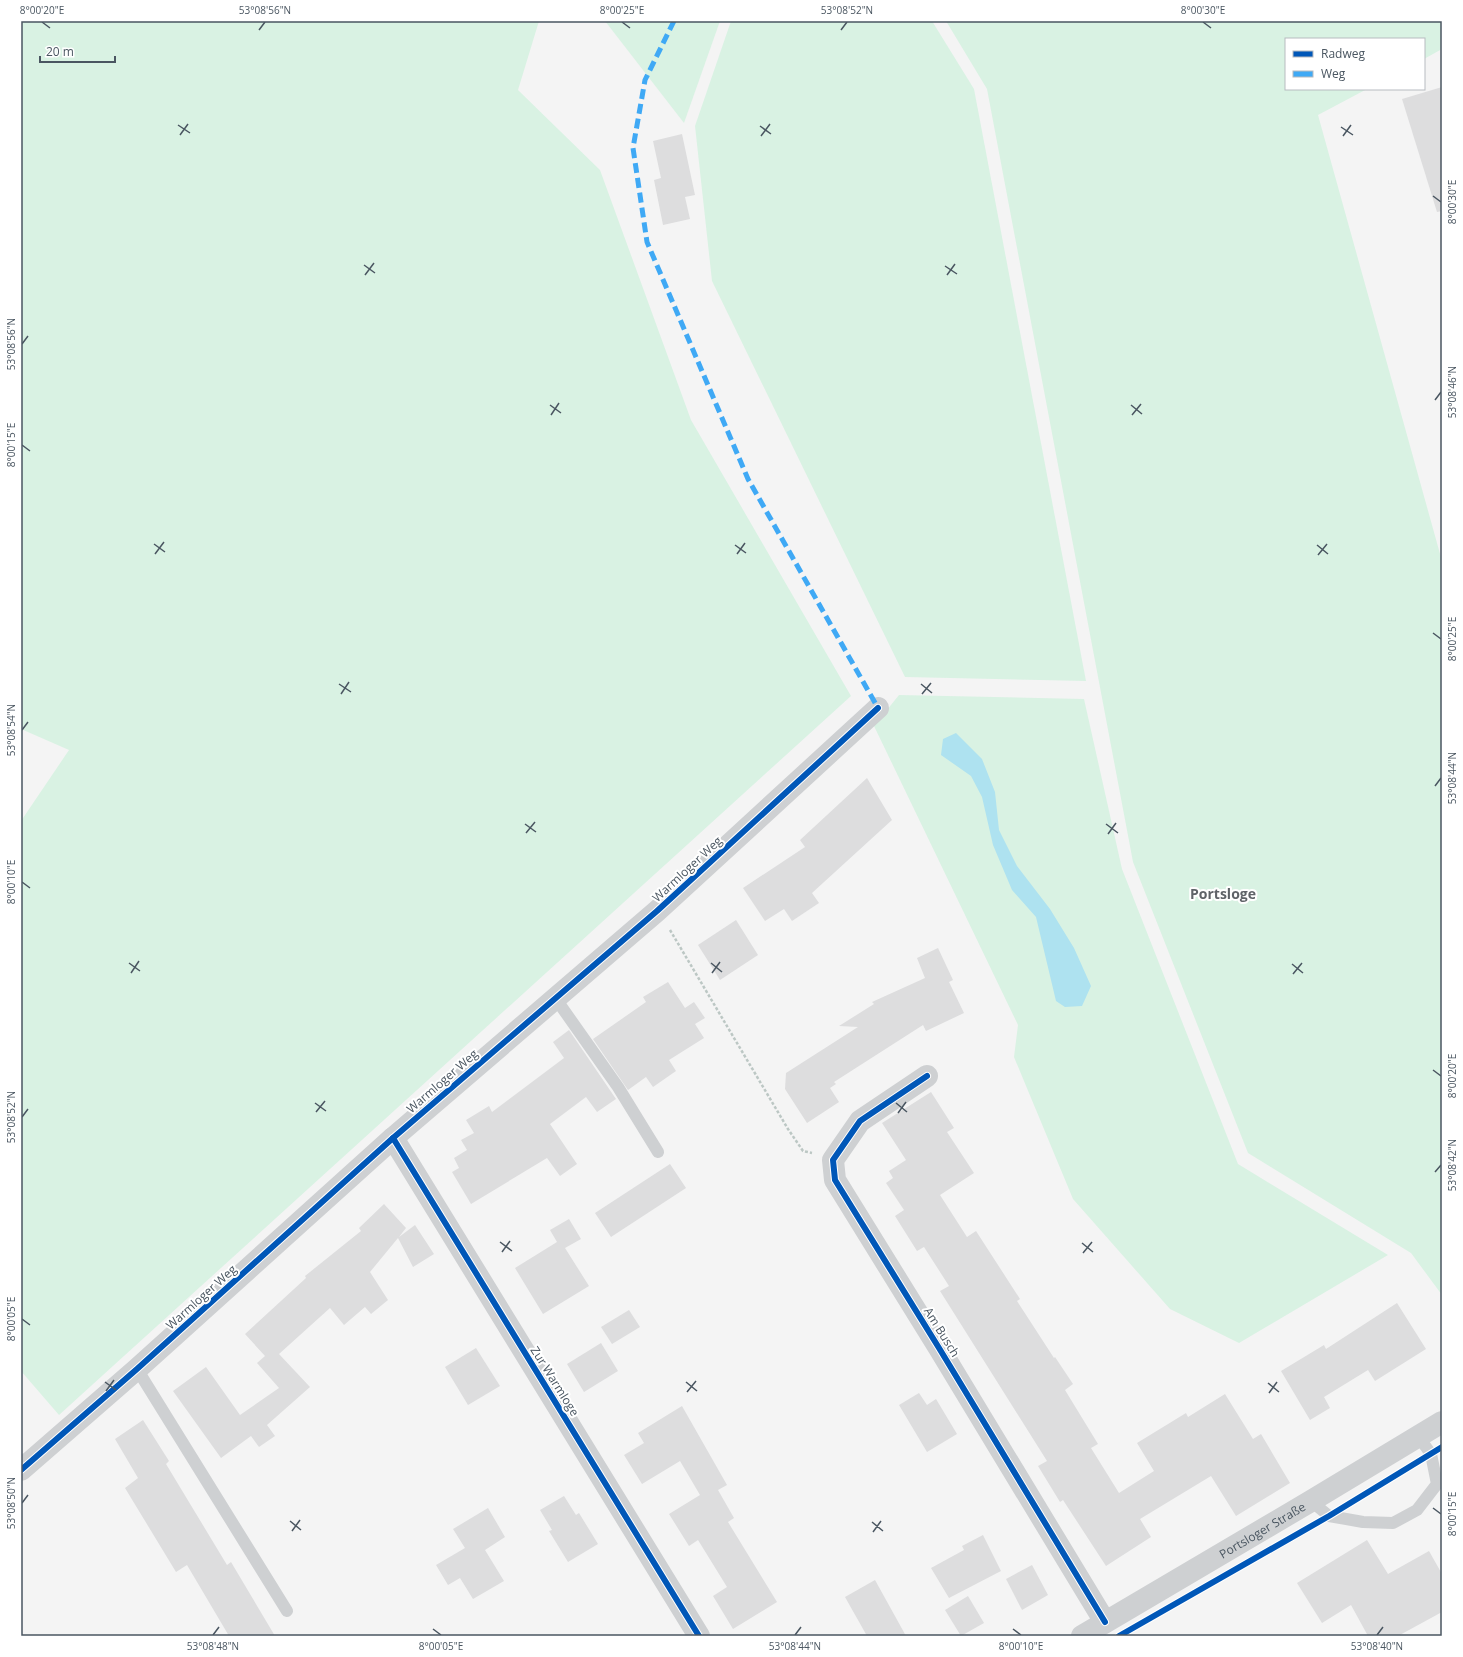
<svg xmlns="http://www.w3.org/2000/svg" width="1463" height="1657" font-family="'Open Sans',sans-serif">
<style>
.green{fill:#d9f2e3}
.water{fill:#aee2f0}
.building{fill:#ddddde}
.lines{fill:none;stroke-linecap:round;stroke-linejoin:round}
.path{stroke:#bcc7c4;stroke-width:2.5;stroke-dasharray:3 2;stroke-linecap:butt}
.service{stroke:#ced0d2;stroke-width:12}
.minor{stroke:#ced0d2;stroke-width:22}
.quiet{stroke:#3fa9f5;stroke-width:5;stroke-dasharray:10 5;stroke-linecap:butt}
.cycleway-casing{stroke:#fff;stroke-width:8}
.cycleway{stroke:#0057b8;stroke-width:6}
.ticks{fill:none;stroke:#4a5661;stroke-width:1.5}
.labels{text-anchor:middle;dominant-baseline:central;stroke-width:4;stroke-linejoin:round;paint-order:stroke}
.street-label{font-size:12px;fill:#4a5661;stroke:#fff}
.quarter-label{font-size:14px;font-weight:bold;fill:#5f6368;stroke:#fff}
.neatline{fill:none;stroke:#4a5661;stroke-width:1.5}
.ticks-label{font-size:10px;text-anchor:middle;fill:#4a5661}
</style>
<rect width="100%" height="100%" fill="#f4f4f4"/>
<g class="green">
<path d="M21 21H539L518 90 600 170 691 420 851 696 59 1415 21 1371V821L69 750 21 729Z"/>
<path d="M605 21H720L684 123Z"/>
<path d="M731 21H932L974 89 1086 681 905 677 712 281 695 126Z"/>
<path d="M946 21H1442V49L1424 59V39H1286V89H1367L1318 115 1442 561V1295L1411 1253 1248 1153 1133 862 987 89Z"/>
<path d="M899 695 1084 699 1122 869 1238 1164 1388 1255 1239 1343 1170 1309 1073 1199 1014 1057 1018 1025 874 726Z"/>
</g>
<path class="water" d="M956 733 982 759 995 792 999 830 1017 866 1050 909 1074 948 1091 986 1082 1006 1065 1007 1056 1001 1036 917 1012 890 993 845 982 797 971 776 941 755 943 739Z"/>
<g class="building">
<path d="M1442 87V211L1437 212 1402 99Z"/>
<path d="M682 134 695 195 685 197 690 219 663 225 654 180 661 178 653 141Z"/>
<path d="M867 778 892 820 812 893 819 903 792 921 784 909 765 921 743 888 805 847 800 840Z"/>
<path d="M736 920 758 955 720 980 698 945Z"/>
<path d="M938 948 953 980 949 982 964 1013 926 1031 923 1025 834 1082 836 1084 830 1088 839 1102 807 1123 785 1089 786 1073 858 1027 839 1026 874 1004 872 1002 925 978 917 958Z"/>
<path d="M668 982 685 1008 694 1002 705 1018 695 1024 704 1038 669 1060 676 1071 653 1087 646 1077 628 1090 593 1039 646 1002 643 997Z"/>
<path d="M569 1030 616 1099 597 1112 586 1097 550 1124 577 1164 560 1176 547 1158 471 1204 452 1172 459 1168 454 1158 467 1150 461 1140 474 1133 466 1120 489 1106 492 1112 564 1058 553 1042Z"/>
<path d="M931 1092 954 1128 947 1132 974 1173 940 1195 967 1237 976 1231 1020 1299 1017 1301 1054 1358 1055 1357 1073 1384 1065 1390 1098 1444 1091 1448 1119 1493 1154 1471 1137 1443 1186 1413 1188 1417 1225 1394 1253 1439 1261 1434 1290 1483 1236 1516 1211 1476 1140 1519 1151 1537 1106 1566 1063 1500 1060 1502 1038 1466 1047 1461 940 1291 949 1286 924 1247 917 1251 895 1216 904 1210 886 1183 893 1178 889 1171 906 1160 882 1123Z"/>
<path d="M670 1164 686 1188 611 1237 595 1213Z"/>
<path d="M384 1204 406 1228 399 1237 415 1225 434 1254 413 1267 398 1238 370 1272 388 1300 371 1314 365 1307 344 1325 330 1308 279 1354 310 1387 267 1425 275 1436 259 1447 251 1436 221 1458 173 1391 206 1367 240 1415 279 1388 257 1363 265 1356 245 1334 306 1278 305 1276 361 1231 359 1228Z"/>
<path d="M569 1219 581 1239 565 1248 589 1286 543 1314 515 1268 557 1242 550 1230Z"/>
<path d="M1397 1303 1426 1349 1375 1381 1368 1370 1324 1397 1330 1408 1310 1420 1281 1371 1324 1345 1326 1349Z"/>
<path d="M629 1310 640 1327 612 1344 601 1327Z"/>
<path d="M601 1343 618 1371 584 1392 567 1364Z"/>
<path d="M476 1348 500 1386 468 1405 445 1367Z"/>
<path d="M919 1393 927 1405 936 1399 957 1434 927 1452 899 1405Z"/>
<path d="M682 1406 727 1485 718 1490 734 1518 728 1522 777 1602 733 1629 713 1596 727 1587 698 1540 689 1546 669 1514 700 1495 680 1461 642 1484 624 1455 644 1443 638 1433Z"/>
<path d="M143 1420 169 1461 166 1464 227 1565 231 1562 275 1636H229L187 1565 176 1572 125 1488 138 1478 115 1439Z"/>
<path d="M564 1496 576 1515 579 1513 598 1544 568 1562 549 1531 552 1530 540 1510Z"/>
<path d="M488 1508 505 1537 485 1550 504 1581 473 1599 460 1578 448 1585 436 1565 465 1548 453 1529Z"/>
<path d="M983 1535 1001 1571 949 1598 931 1568 964 1550 962 1546Z"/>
<path d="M1367 1540 1388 1574 1429 1551 1442 1574V1612L1398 1636H1368L1351 1605 1322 1623 1297 1583Z"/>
<path d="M1032 1565 1048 1595 1022 1610 1006 1579Z"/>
<path d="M875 1580 906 1636H867L845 1597Z"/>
<path d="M968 1596 984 1623 961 1636 945 1610Z"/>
</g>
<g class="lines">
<path class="path" d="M670 930 788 1129 803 1151 812 1153"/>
<g class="service">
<path d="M556 999 618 1087 658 1152"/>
<path d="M137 1369 287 1611"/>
<path d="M1311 1501 1329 1516 1363 1522 1393 1523 1417 1510 1437 1484 1431 1454 1418 1436"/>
</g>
<g class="minor">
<path d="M927 1076 860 1121 833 1160 835 1180 939 1348 1105 1622"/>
<path d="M393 1138 699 1636"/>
<path d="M21 1470 137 1369 393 1138 657 911 878 708"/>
<path id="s1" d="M1082 1636 1311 1501 1442 1422"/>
</g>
<path class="quiet" d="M674 21 645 80 633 148 647 242 748 479 878 708"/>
<defs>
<g id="cycleway">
<path d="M927 1076 860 1121 833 1160 835 1180 939 1348 1105 1622"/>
<path d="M393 1138 699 1636"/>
<path d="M21 1470 137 1369 393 1138 657 911 878 708"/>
<path d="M1119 1636 1329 1516 1442 1447"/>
</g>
</defs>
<use href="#cycleway" class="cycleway-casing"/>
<use href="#cycleway" class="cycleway"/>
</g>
<path class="ticks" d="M42 22 50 28M622 22 630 28M1203 22 1211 28M259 30 265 22M841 30 847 22M178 125 190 133M760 126 771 134M1341 127 1353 135M180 135 188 124M761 136 770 124M1343 136 1351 125M1433 196 1441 202M364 265 375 273M945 266 957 274M365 275 374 263M947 275 955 264M22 344 28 336M1435 400 1441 392M550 405 561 413M1131 405 1142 414M551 415 559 403M1132 415 1141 404M22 445 30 451M154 544 165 552M735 545 746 553M1317 545 1328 554M155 554 164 542M737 554 745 543M1318 555 1327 544M1433 633 1441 639M339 684 351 692M921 684 932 693M341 694 349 682M922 694 931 683M22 730 28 722M1435 786 1441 778M525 824 536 832M1106 824 1118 833M526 833 535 822M1108 834 1116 823M22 882 30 888M129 963 140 971M711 963 722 972M1292 964 1303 973M131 973 139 961M712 973 720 962M1293 974 1302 963M1433 1070 1441 1076M315 1103 326 1111M896 1103 907 1112M316 1112 325 1101M898 1113 906 1102M22 1117 28 1109M1435 1172 1441 1165M500 1242 512 1251M1082 1243 1093 1252M502 1252 510 1241M1083 1253 1092 1242M22 1319 30 1325M105 1382 116 1390M686 1382 697 1391M1268 1383 1279 1392M106 1391 114 1380M687 1392 696 1381M1269 1393 1277 1382M22 1503 28 1495M1433 1508 1441 1514M290 1521 301 1530M872 1522 883 1531M292 1531 300 1520M873 1532 881 1521M433 1629 441 1635M1013 1629 1021 1635M213 1635 219 1627M795 1635 801 1627M1377 1635 1383 1627"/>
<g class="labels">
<g class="street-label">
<text transform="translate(687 869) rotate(-43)">Warmloger Weg</text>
<text transform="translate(442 1081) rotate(-41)">Warmloger Weg</text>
<text transform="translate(201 1297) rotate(-42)">Warmloger Weg</text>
<text transform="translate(942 1332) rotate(58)">Am Busch</text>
<text transform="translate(555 1381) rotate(58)">Zur Warmloge</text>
<text stroke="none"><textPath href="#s1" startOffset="209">Portsloger Straße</textPath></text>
</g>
<g class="quarter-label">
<text x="1223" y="893">Portsloge</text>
</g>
</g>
<rect width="1463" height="1657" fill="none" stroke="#ffffff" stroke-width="44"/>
<rect x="1285" y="38" width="140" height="52" fill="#ffffff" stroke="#b7bbc0"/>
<rect x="1293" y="51" width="20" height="6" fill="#0057b8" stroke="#b7bbc0"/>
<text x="1321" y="58" font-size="12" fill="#4a5661">Radweg</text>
<rect x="1293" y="71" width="20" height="6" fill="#3fa9f5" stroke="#b7bbc0"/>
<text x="1321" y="78" font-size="12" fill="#4a5661">Weg</text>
<path d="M40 56v6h75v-6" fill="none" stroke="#4a5661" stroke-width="2"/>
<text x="46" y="56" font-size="12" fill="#4a5661" stroke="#ffffff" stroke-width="3" paint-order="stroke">20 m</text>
<rect x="22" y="22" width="1419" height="1613" class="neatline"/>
<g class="ticks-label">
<text x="42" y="14">8°00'20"E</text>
<text x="265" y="14">53°08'56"N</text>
<text x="622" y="14">8°00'25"E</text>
<text x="847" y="14">53°08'52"N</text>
<text x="1203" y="14">8°00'30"E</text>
<text transform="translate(1452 202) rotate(-90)" y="4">8°00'30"E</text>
<text transform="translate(11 344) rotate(-90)" y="4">53°08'56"N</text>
<text transform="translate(1452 392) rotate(-90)" y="4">53°08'46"N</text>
<text transform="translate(11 445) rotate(-90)" y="4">8°00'15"E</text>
<text transform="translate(1452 639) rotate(-90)" y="4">8°00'25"E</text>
<text transform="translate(11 730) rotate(-90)" y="4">53°08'54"N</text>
<text transform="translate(1452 778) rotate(-90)" y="4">53°08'44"N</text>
<text transform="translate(11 882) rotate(-90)" y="4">8°00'10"E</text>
<text transform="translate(1452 1076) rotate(-90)" y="4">8°00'20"E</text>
<text transform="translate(11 1117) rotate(-90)" y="4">53°08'52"N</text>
<text transform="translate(1452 1165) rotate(-90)" y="4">53°08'42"N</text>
<text transform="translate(11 1319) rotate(-90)" y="4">8°00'05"E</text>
<text transform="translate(11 1503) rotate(-90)" y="4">53°08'50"N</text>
<text transform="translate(1452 1514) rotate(-90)" y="4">8°00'15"E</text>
<text x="213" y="1650">53°08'48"N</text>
<text x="441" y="1650">8°00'05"E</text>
<text x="795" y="1650">53°08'44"N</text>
<text x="1021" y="1650">8°00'10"E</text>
<text x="1377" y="1650">53°08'40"N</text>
</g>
</svg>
